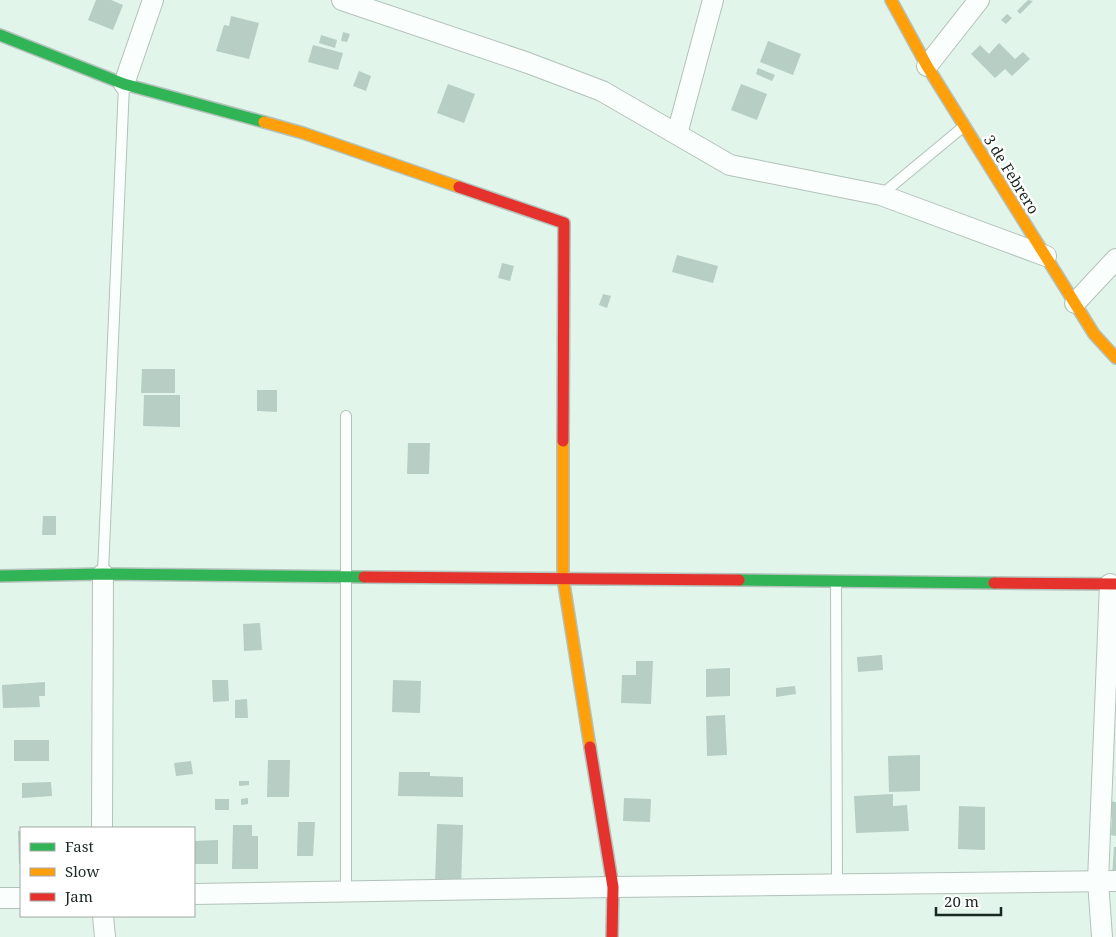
<svg xmlns="http://www.w3.org/2000/svg" width="1116" height="937" font-family="'Noto Serif',serif">
<style>
.building{fill:#b6cec3}
.lines{fill:none;stroke-linecap:round;stroke-linejoin:round}
.lane-casing{stroke:#b3c2bb;stroke-width:12}
.street-casing{stroke:#b3c2bb;stroke-width:22}
.fast-casing{stroke:#b3c2bb;stroke-width:14}
.slow-casing{stroke:#b3c2bb;stroke-width:14}
.jam-casing{stroke:#b3c2bb;stroke-width:14}
.lane{stroke:#fafefc;stroke-width:10}
.street{stroke:#fafefc;stroke-width:20}
.fast{stroke:#30b455;stroke-width:11}
.slow{stroke:#ff9f0a;stroke-width:11}
.jam{stroke:#e5322d;stroke-width:11}
.labels{text-anchor:middle;dominant-baseline:central;stroke-width:5;stroke-linejoin:round;paint-order:stroke}
.street-label{font-size:15px;fill:#1a2822;stroke:#fff}
</style>
<rect width="100%" height="100%" fill="#e1f5eb"/>
<g class="building">
<path d="M96 0H111L123 5 113 30 88 20Z"/>
<path d="M1028 0 1033 1 1020 14 1017 11Z"/>
<path d="M1007 14 1012 18 1006 24 1001 20Z"/>
<path d="M231 16 259 23 249 59 216 51 224 25 229 26Z"/>
<path d="M343 32 350 34 347 42 341 41Z"/>
<path d="M321 35 337 40 335 48 319 43Z"/>
<path d="M768 41 801 54 793 75 760 62Z"/>
<path d="M999 43 1015 59 1023 52 1030 59 1012 76 1005 69 995 78 971 54 980 45 989 54Z"/>
<path d="M313 45 343 53 338 70 308 62Z"/>
<path d="M758 68 775 75 772 81 756 74Z"/>
<path d="M359 71 371 76 366 91 353 86Z"/>
<path d="M448 84 475 94 464 123 437 113Z"/>
<path d="M741 84 767 94 757 120 731 110Z"/>
<path d="M677 255 718 266 713 283 672 272Z"/>
<path d="M502 263 514 266 510 281 498 278Z"/>
<path d="M603 294 611 296 607 308 599 305Z"/>
<path d="M142 369H175V393H141Z"/>
<path d="M257 390H277V412L257 411Z"/>
<path d="M144 395H180V427L143 426Z"/>
<path d="M408 443H430L429 474H407Z"/>
<path d="M43 516H56V535H42Z"/>
<path d="M260 623 262 650 244 651 243 624Z"/>
<path d="M882 655 883 670 858 672 857 657Z"/>
<path d="M636 661H653L651 704 621 703 622 675H636Z"/>
<path d="M730 668V696L706 697V669Z"/>
<path d="M212 680H228L229 701 213 702Z"/>
<path d="M393 680 421 681 420 713 392 712Z"/>
<path d="M45 682V696H39L40 707 3 708 2 685Z"/>
<path d="M795 686 796 694 776 697V688Z"/>
<path d="M247 699 248 718H235V700Z"/>
<path d="M725 715 727 755 707 756 706 716Z"/>
<rect x="14" y="740" width="35" height="21"/>
<path d="M920 755V791L889 792 888 756Z"/>
<path d="M268 760H290L289 797H267Z"/>
<path d="M191 761 193 774 176 776 174 763Z"/>
<path d="M399 772H430V776L463 777V797L398 796Z"/>
<path d="M239 781H249V785L239 786Z"/>
<path d="M51 782 52 796 22 798V783Z"/>
<path d="M893 794V806L907 805 909 831 856 833 854 796Z"/>
<path d="M248 798V804L241 805V799Z"/>
<path d="M624 798 651 799 650 822 623 821Z"/>
<rect x="215" y="799" width="14" height="11"/>
<path d="M1109 801 1116 802V836L1111 835 1112 817 1108 816Z"/>
<path d="M959 806 985 807V850L958 849Z"/>
<path d="M298 822H315L313 856H297Z"/>
<path d="M437 824 463 825 461 887 435 886Z"/>
<path d="M233 825H252V836H258V869H232Z"/>
<path d="M18 831H21V864H19Z"/>
<path d="M218 840V864H194V841Z"/>
<path d="M1114 847H1116V879L1112 878Z"/>
</g>
<g class="lines">
<defs>
<g id="lane">
<path d="M881 195 963 127"/>
<path d="M103 572 124 85"/>
<path d="M836 582 837 884"/>
<path d="M346 891V416"/>
</g>
<g id="street">
<path d="M342 0 528 63 602 91 730 165 881 195 1046 256"/>
<path d="M927 66 979 0"/>
<path d="M124 84 153 0"/>
<path d="M677 134 713 0"/>
<path d="M1075 303 1116 259"/>
<path d="M102 828 103 574"/>
<path d="M194 894 613 887 1116 881"/>
<path d="M0 898H21"/>
<path d="M103 916 105 937"/>
<path d="M1102 937 1098 881 1110 584"/>
</g>
<g id="fast">
<path d="M0 35 124 84 264 122"/>
<path d="M0 576 103 574 364 577"/>
<path d="M739 580 994 583"/>
</g>
<g id="slow">
<path d="M891 0 927 66 1094 334 1116 358"/>
<path d="M264 122 303 133 459 187"/>
<path d="M563 441V578L590 747"/>
</g>
<g id="jam">
<path d="M459 187 564 223 563 441"/>
<path d="M364 577 739 580"/>
<path d="M994 583 1116 584"/>
<path d="M590 747 613 887 612 937"/>
</g>
</defs>
<use href="#lane" class="lane-casing"/>
<use href="#street" class="street-casing"/>
<use href="#fast" class="fast-casing"/>
<use href="#slow" class="slow-casing"/>
<use href="#jam" class="jam-casing"/>
<use href="#lane" class="lane"/>
<use href="#street" class="street"/>
<use href="#fast" class="fast"/>
<use href="#slow" class="slow"/>
<use href="#jam" class="jam"/>
</g>
<g class="labels">
<g class="street-label">
<text transform="translate(1012 174) rotate(58)">3 de Febrero</text>
</g>
</g>
<rect x="20" y="827" width="175" height="90" fill="#ffffff" stroke="#a3a9a7"/>
<rect x="30" y="843" width="25" height="8" fill="#30b455" stroke="#a3a9a7"/>
<text x="65" y="852" font-size="15" fill="#1a2822">Fast</text>
<rect x="30" y="868" width="25" height="8" fill="#ff9f0a" stroke="#a3a9a7"/>
<text x="65" y="877" font-size="15" fill="#1a2822">Slow</text>
<rect x="30" y="893" width="25" height="8" fill="#e5322d" stroke="#a3a9a7"/>
<text x="65" y="902" font-size="15" fill="#1a2822">Jam</text>
<path d="M936 907v8h65v-8" fill="none" stroke="#1a2822" stroke-width="2.5"/>
<text x="944" y="907" font-size="15" fill="#1a2822" stroke="#ffffff" stroke-width="4" paint-order="stroke">20 m</text>
</svg>
